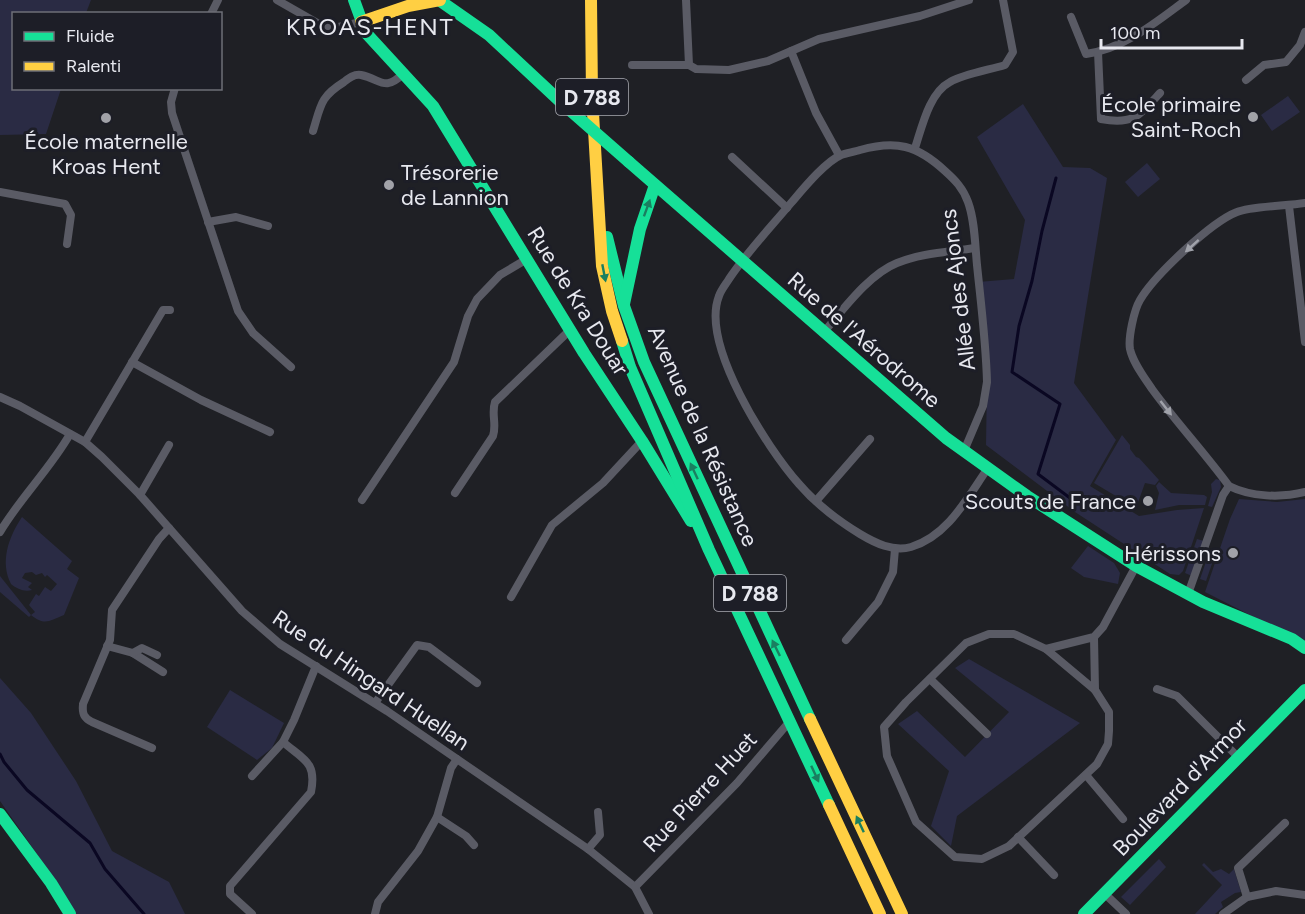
<svg xmlns="http://www.w3.org/2000/svg" width="1305" height="914" font-family="Figtree,sans-serif">
<style>
.green{fill:#2a2b44}
.lines{fill:none;stroke-linecap:round;stroke-linejoin:round}
.stream{stroke:#0a0722;stroke-width:3}
.street{stroke:#5a5b65;stroke-width:8}
.fast{stroke:#16e098;stroke-width:12}
.slow{stroke:#ffcf43;stroke-width:12}
.fast-bridge{stroke:#16e098;stroke-width:12}
.oneway{fill:#1a7f60}
.oneway2{fill:#a0a2aa}
.poi-dot{fill:#a1a2a8;stroke:#1d1e27;stroke-width:2}
.labels{text-anchor:middle;dominant-baseline:central;stroke-width:6;stroke-linejoin:round;paint-order:stroke}
.shield{fill:#1d1e27;stroke:#aaabb3;stroke-width:1.5}
.shield-label{font-size:21px;font-weight:bold;fill:#e7e8ef}
.poi-label{font-size:22px;fill:#e7e8ef;stroke:#1d1e27;text-anchor:end}
.street-label{font-size:22px;fill:#e7e8ef;stroke:#1d1e27}
.neighbourhood-label{font-size:24px;letter-spacing:1.5px;fill:#e7e8ef;stroke:#1d1e27}
</style>
<rect width="100%" height="100%" fill="#1f2025"/>
<g class="green">
<path d="M0 0H91L86 13 14 14V88L61 89 46 134 0 135Z"/>
<path d="M1288 96 1300 112 1272 131 1261 115Z"/>
<path d="M1023 104 1063 167 1090 168 1107 178 1074 383 1116 440 1090 486 1139 516 1177 510 1204 508 1183 571 1179 575 1170 574 1075 512 986 445 987 382 978 282 1014 279 1025 220 977 137Z"/>
<path d="M1147 163 1160 179 1138 197 1125 182Z"/>
<path d="M1122 435 1130 445V449L1136 457 1139 458 1159 480 1155 485 1145 483 1136 508 1094 483Z"/>
<path d="M1216 479 1220 480 1221 487 1212 507 1208 506 1212 492 1211 484Z"/>
<path d="M1159 482 1171 493 1204 495 1207 497 1205 505H1179L1155 510 1159 493 1156 486Z"/>
<path d="M1239 499 1277 502 1305 499V643L1205 592 1230 519Z"/>
<path d="M22 517 72 561 67 569 79 578 64 615C49 621 45 626 31 615L29 617 0 592V576L31 615 35 612 29 605 36 594 39 596 45 587 51 591 57 584 47 575 45 577 42 573 36 575 32 572 25 573 22 578 32 583 28 587 32 590C24 592 17 589 11 584 0 562 8 538 22 517Z"/>
<path d="M1197 539 1204 541 1192 576 1185 573Z"/>
<path d="M1088 546 1114 563 1120 573 1118 584 1084 577 1071 568Z"/>
<path d="M1208 556 1214 558 1206 581 1200 579Z"/>
<path d="M969 659 1080 723 957 816 951 846 931 826 949 771 898 724 917 711 965 757 1009 712 955 668Z"/>
<path d="M0 678 31 713 76 781 112 851 169 882 185 914H75L60 887 0 801Z"/>
<path d="M230 690 284 723 272 748 257 760 207 727Z"/>
<path d="M1159 859 1166 867 1130 905 1121 897Z"/>
<path d="M1204 863 1213 872 1221 869 1229 874 1234 869 1241 892 1235 893 1221 902 1223 907 1215 914H1195L1222 885 1202 865Z"/>
</g>
<g class="lines">
<g class="stream">
<path d="M1056 178 1042 231 1032 281 1019 326 1012 372 1060 404 1038 474 1070 498"/>
<path d="M0 754 4 762 27 790 90 843 105 869 144 914"/>
</g>
<g class="street">
<path d="M277 0 319 24 334 28 361 22"/>
<path d="M686 0 689 65 696 69 729 70 768 61 819 39 920 16 969 0"/>
<path d="M211 14 218 0"/>
<path d="M1071 17 1086 54C1124 49 1156 22 1186 0"/>
<path d="M791 51 816 113 839 155"/>
<path d="M1098 52 1101 119C1133 125 1139 116 1160 93"/>
<path d="M632 65H689"/>
<path d="M1246 80 1264 65 1286 62 1300 45 1305 32"/>
<path d="M175 88 171 102 172 113 238 311 253 333 291 367"/>
<path d="M313 131C321 105 320 97 344 82 349 78 354 74 361 75 381 79 384 92 403 74"/>
<path d="M915 148C922 127 929 93 950 82 964 74 989 70 1005 65L1013 52 1003 0"/>
<path d="M732 157 787 208"/>
<path d="M0 192 65 204 71 215 67 244"/>
<path d="M1289 206 1305 342"/>
<path d="M208 222 236 217 268 226"/>
<path d="M823 333C843 310 869 274 897 263 921 253 950 252 975 248"/>
<path d="M132 362 201 400 270 432"/>
<path d="M0 397 20 406 85 442 102 457 140 495 242 611 280 644 387 711 588 849 635 887 649 914"/>
<path d="M85 442 163 310H170"/>
<path d="M964 451 983 406 987 382C986 343 981 304 977 265 975 245 975 221 968 202 963 188 955 180 945 171 917 145 896 140 860 150 854 152 846 153 841 155 825 162 803 189 791 203 770 228 747 252 729 279 726 284 721 290 719 296 700 344 767 448 799 484 817 505 837 520 860 534 875 543 893 552 911 547 948 536 967 498 988 468"/>
<path d="M1229 486C1204 452 1176 422 1152 389 1144 377 1133 363 1130 349 1128 338 1134 310 1140 300 1154 276 1211 222 1237 212 1251 206 1288 206 1305 203"/>
<path d="M455 493 493 436C497 424 491 414 495 402L570 330"/>
<path d="M140 495 169 445"/>
<path d="M362 500 454 362 468 316 477 299 500 275 527 259"/>
<path d="M816 501 870 439"/>
<path d="M0 532C20 498 50 469 70 434"/>
<path d="M1188 594 1223 495 1229 486C1251 497 1281 498 1305 492"/>
<path d="M511 597 552 525 603 483 642 441"/>
<path d="M1094 637 1046 649 1014 634H989L966 643 906 702 884 727 887 756 916 822 955 857 982 859 1009 846 1097 764 1108 744 1109 731V712L1095 690 1094 637 1103 627 1136 566"/>
<path d="M846 640 878 602 893 572 895 549"/>
<path d="M107 646 133 653 163 672"/>
<path d="M1046 649 1095 690"/>
<path d="M133 653 142 648 157 655"/>
<path d="M930 679 987 734"/>
<path d="M1157 689 1177 696 1238 757"/>
<path d="M375 703 417 645 429 647 477 683"/>
<path d="M152 748 92 722C84 718 82 714 83 704L110 640 112 610 159 539 169 528"/>
<path d="M1086 775 1123 819"/>
<path d="M252 776 283 742"/>
<path d="M437 817 466 836 474 845"/>
<path d="M1018 837 1054 875"/>
<path d="M588 849 600 835 598 812"/>
<path d="M635 887 737 783 790 721"/>
<path d="M1105 894 1126 914"/>
<path d="M1247 897 1238 868 1285 823"/>
<path d="M252 914 230 894V886L311 792C317 762 304 760 283 742L294 720 316 666"/>
<path d="M375 914 378 902 418 851 437 817 451 768 457 759"/>
<path d="M1223 914 1247 897 1276 891 1305 895"/>
</g>
<g class="fast">
<path d="M354 0 366 33 433 106 584 353 642 441 691 521"/>
<path d="M439 0 489 35 564 105"/>
<path d="M629 162 946 438 1027 496 1136 566 1203 602 1292 639 1305 648"/>
<path d="M607 237 624 306 644 362 810 719"/>
<path d="M624 304 640 229 655 185"/>
<path d="M622 341 630 367 709 550 829 805"/>
<path d="M0 814 51 883 70 914"/>
<path d="M1084 914 1305 690"/>
</g>
<g class="slow">
<path d="M591 0 592 96 602 266 612 311 622 341"/>
<path d="M361 22 408 6 440 0"/>
<path d="M810 719 902 914"/>
<path d="M829 805 880 914"/>
</g>
<path class="fast-bridge" d="M564 105 629 162"/>
</g>
<defs><path id="oneway-solid" d="M-6-.8H1V-3.2L6.5 0L1 3.2V.8H-6Z" transform="scale(1.5)"/></defs>
<g class="oneway">
<use href="#oneway-solid" transform="translate(647 208) rotate(-70)"/>
<use href="#oneway-solid" transform="translate(604 273) rotate(79)"/>
<use href="#oneway-solid" transform="translate(694 471) rotate(-115)"/>
<use href="#oneway-solid" transform="translate(776 648) rotate(-116)"/>
<use href="#oneway-solid" transform="translate(815 774) rotate(65)"/>
<use href="#oneway-solid" transform="translate(860 824) rotate(-115)"/>
</g>
<g class="oneway2">
<use href="#oneway-solid" transform="translate(1192 246) rotate(138)"/>
<use href="#oneway-solid" transform="translate(1166 408) rotate(52)"/>
</g>
<g class="poi-dot">
<circle cx="1253" cy="117" r="6"/>
<circle cx="106" cy="118" r="6"/>
<circle cx="389" cy="185" r="6"/>
<circle cx="1148" cy="501" r="6"/>
<circle cx="1233" cy="553" r="6"/>
</g>
<g class="labels">
<g class="shield">
<rect x="556" y="79" width="72" height="36" rx="4.5"/>
<rect x="714" y="575" width="72" height="36" rx="4.5"/>
</g>
<g class="shield-label">
<text x="592" y="97">D 788</text>
<text x="750" y="593">D 788</text>
</g>
<g class="poi-label">
<text x="1241" y="104">École primaire<tspan x="1241" dy="25">Saint-Roch</tspan></text>
<text x="106" y="141" text-anchor="middle">École maternelle<tspan x="106" dy="25">Kroas Hent</tspan></text>
<text x="401" y="172" text-anchor="start">Trésorerie<tspan x="401" dy="25">de Lannion</tspan></text>
<text x="1136" y="501">Scouts de France</text>
<text x="1221" y="553">Hérissons</text>
</g>
<g class="street-label">
<text transform="translate(958 290) rotate(-97)">Allée des Ajoncs</text>
<text transform="translate(578 301) rotate(58)">Rue de Kra Douar</text>
<text transform="translate(864 340) rotate(41)">Rue de l'Aérodrome</text>
<text transform="translate(703 436) rotate(66)">Avenue de la Résistance</text>
<text transform="translate(371 680) rotate(34)">Rue du Hingard Huellan</text>
<text transform="translate(1180 787) rotate(-46)">Boulevard d'Armor</text>
<text transform="translate(700 792) rotate(-47)">Rue Pierre Huet</text>
</g>
<g class="neighbourhood-label">
<text x="370" y="26">KROAS-HENT</text>
</g>
</g>
<rect x="12" y="12" width="210" height="78" fill="#1d1e27" stroke="#6e6f77" stroke-width="1.5"/>
<rect x="24" y="32" width="30" height="9" fill="#16e098" stroke="#6e6f77" stroke-width="1.5"/>
<text x="66" y="42" font-size="18" fill="#e7e8ef">Fluide</text>
<rect x="24" y="62" width="30" height="9" fill="#ffcf43" stroke="#6e6f77" stroke-width="1.5"/>
<text x="66" y="72" font-size="18" fill="#e7e8ef">Ralenti</text>
<path d="M1101 39v9h141v-9" fill="none" stroke="#e7e8ef" stroke-width="3"/>
<text x="1110" y="39" font-size="18" fill="#e7e8ef" stroke="#1d1e27" stroke-width="4.5" paint-order="stroke">100 m</text>
</svg>
